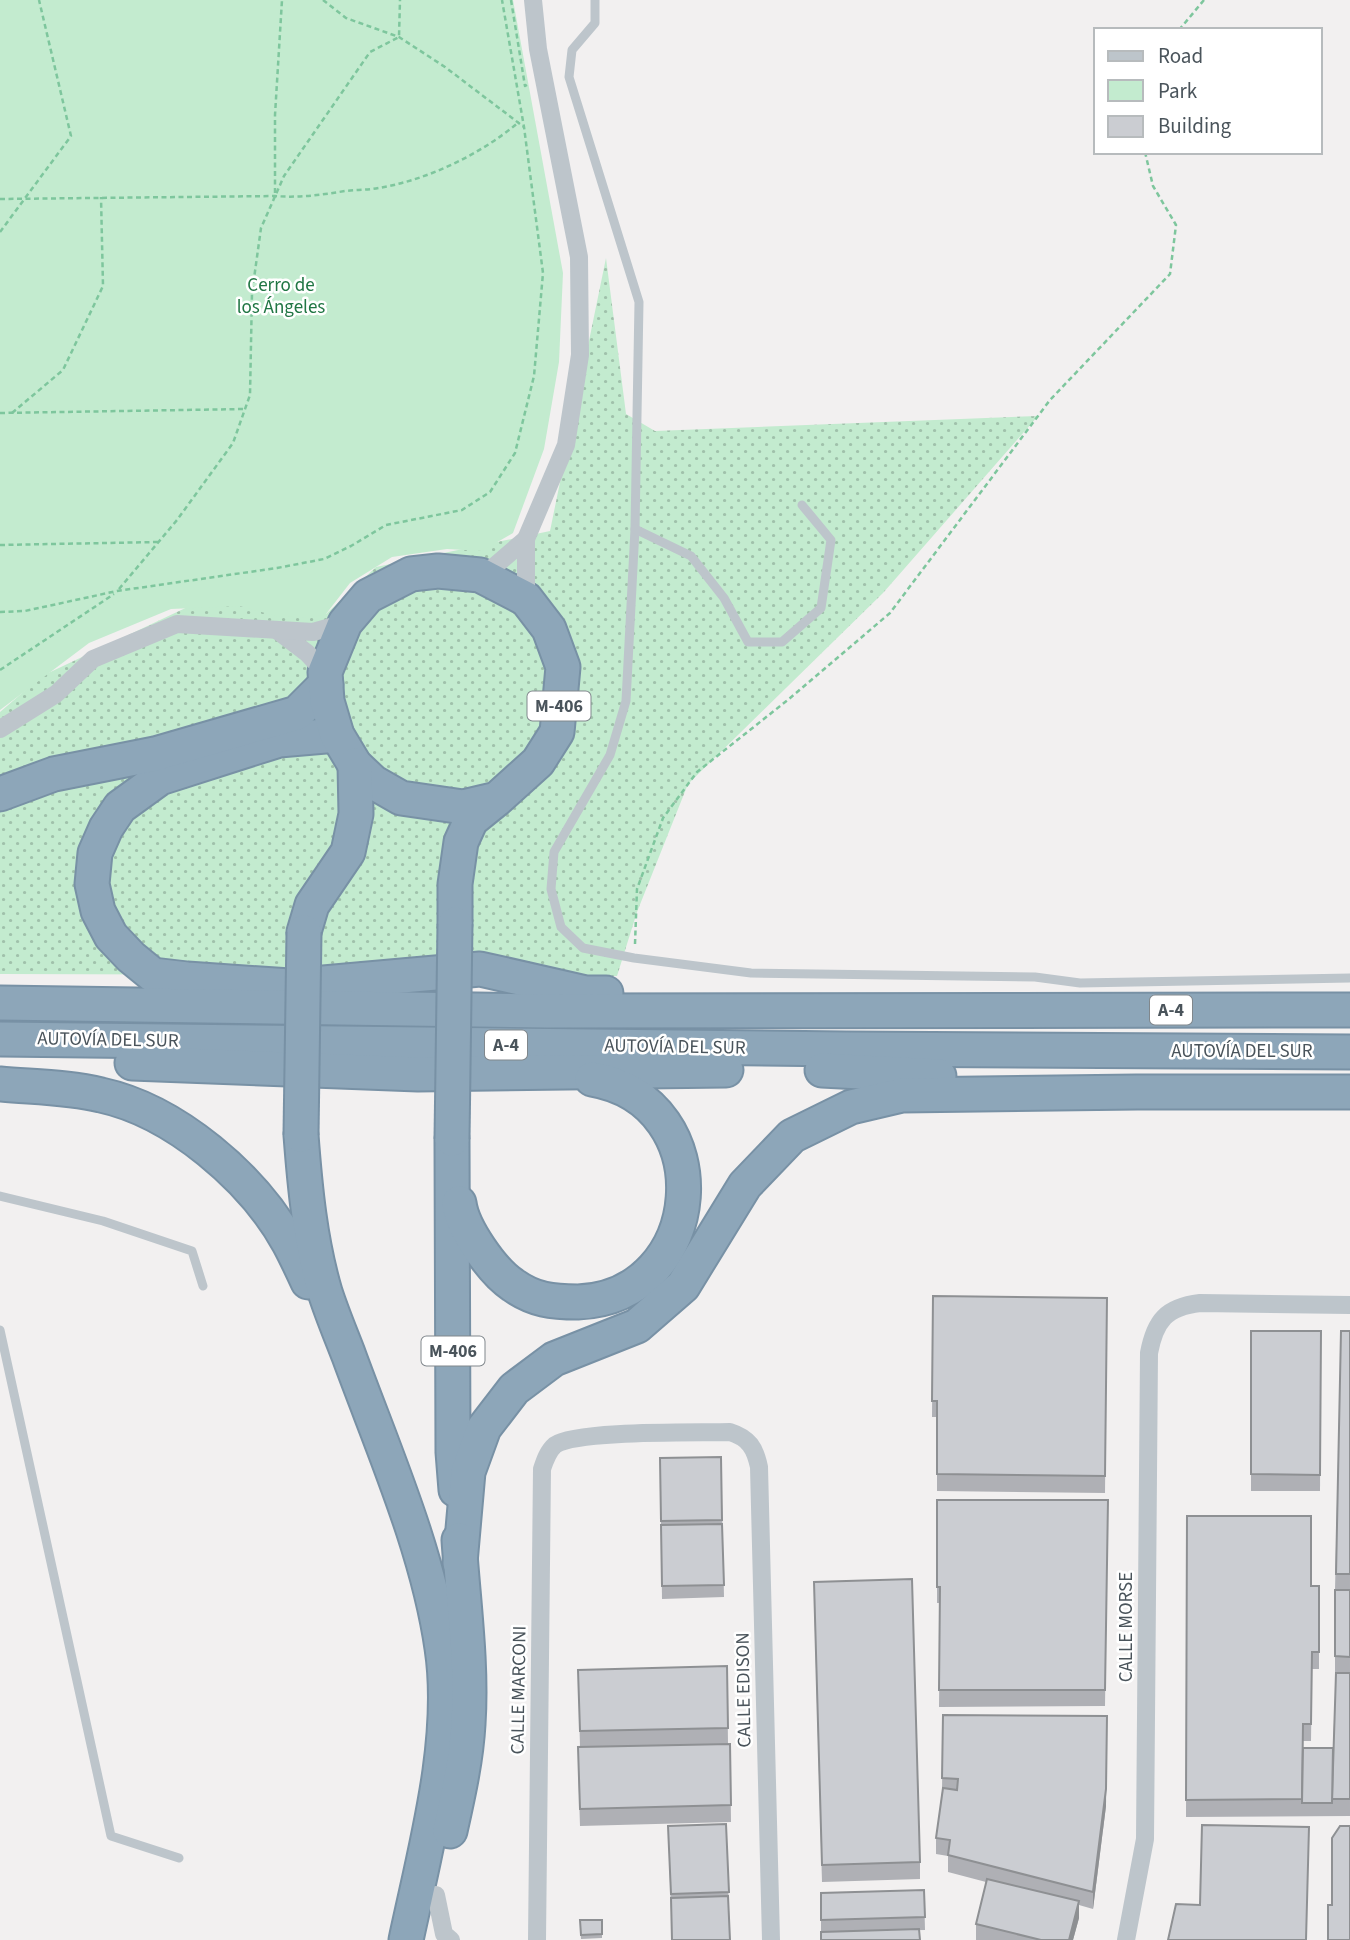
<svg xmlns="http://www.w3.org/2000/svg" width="1350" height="1940" font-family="'Source Sans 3',sans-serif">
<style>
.grass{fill:url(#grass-dots)}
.park{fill:#c3ebcf}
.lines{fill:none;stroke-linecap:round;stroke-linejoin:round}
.highway-casing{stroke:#7891a5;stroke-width:37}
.path{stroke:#7ec69d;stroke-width:2.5;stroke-dasharray:5 3.5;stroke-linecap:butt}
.lane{stroke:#bdc5cb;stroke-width:9}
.street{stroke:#bdc5cb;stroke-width:18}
.highway{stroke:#8da6b9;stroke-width:33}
.highway-bridge-casing{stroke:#7891a5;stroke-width:37;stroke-linecap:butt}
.highway-bridge{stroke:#8da6b9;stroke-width:33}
.wall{fill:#afb0b5}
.shaded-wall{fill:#8e9093}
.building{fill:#cbcdd2;stroke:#8e9093;stroke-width:2}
.labels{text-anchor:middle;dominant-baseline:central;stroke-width:5;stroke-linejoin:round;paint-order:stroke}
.shield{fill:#fff;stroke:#80878c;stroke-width:2}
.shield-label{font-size:18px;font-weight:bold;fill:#4a545b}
.park-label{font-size:19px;fill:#217644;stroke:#fff}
.street-label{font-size:19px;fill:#4a545b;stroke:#fff}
</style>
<defs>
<pattern id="grass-dots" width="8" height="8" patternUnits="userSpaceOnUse" patternTransform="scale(1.75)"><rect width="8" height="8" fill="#c3ebcf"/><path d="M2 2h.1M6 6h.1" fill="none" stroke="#a0c1ab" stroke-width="1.8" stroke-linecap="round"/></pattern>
</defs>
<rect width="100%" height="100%" fill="#f2f0f0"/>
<path class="grass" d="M606 258 626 414 655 431 1038 416 883 593 688 784 637 912 617 976 0 974V712L42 676 198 602 326 614 376 567 550 531Z"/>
<path class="park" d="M0 0H513L563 273 559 362 544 449 513 533 482 551 447 549 392 557 350 583 326 614 309 618 276 616 240 606 171 609 89 643 0 710Z"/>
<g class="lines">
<defs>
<g id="highway">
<path d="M337 735 279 740 219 759 160 778 120 807 106 828 95 853 92 884 98 911 111 936 131 957 153 975 187 979 290 986 480 969 586 993H606"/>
<path d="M0 794 54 774 155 754 297 713 326 684"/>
<path d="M455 924V884L461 842 471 820 497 799 538 762 557 732 563 667 549 629 526 599 480 575 438 571 411 574 368 596 345 623 325 672 327 701 337 735 355 765 373 782 401 798 463 807 497 799"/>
<path d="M304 932 312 905 348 852 356 814 355 765"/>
<path d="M0 1003 547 1011 1350 1010"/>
<path d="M0 1039 846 1049 1350 1052"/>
<path d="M132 1063 418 1074 726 1070"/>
<path d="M822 1070 939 1076"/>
<path d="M0 1084C33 1087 69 1087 101 1095 175 1111 253 1178 289 1243 296 1256 302 1269 308 1282"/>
<path d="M301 1135C305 1188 310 1241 325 1292 332 1314 341 1335 349 1356 383 1449 428 1550 442 1648 456 1740 425 1850 406 1940"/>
<path d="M452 1139 453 1452 456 1490"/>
<path d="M459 1203C462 1228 492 1271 513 1285 534 1300 552 1302 578 1302 708 1297 724 1102 592 1079"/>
<path d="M460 1563 468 1472 484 1428 514 1389 554 1359 637 1326 683 1286 745 1185 792 1136 851 1107 902 1095 1137 1092H1350"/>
<path d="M450 1831C458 1795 466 1760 468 1724 472 1663 463 1601 459 1540"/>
</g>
</defs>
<use href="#highway" class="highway-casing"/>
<g class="path">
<path d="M323 0 346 18 399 37 445 67 524 127"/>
<path d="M511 0 525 86 527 85"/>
<path d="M1179 30 1204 0"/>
<path d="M275 193V115L282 0"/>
<path d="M0 199 275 196C299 198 321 195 345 191 354 190 363 190 372 189 424 182 480 155 519 122"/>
<path d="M0 232 71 136 39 0"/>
<path d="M0 413 245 409"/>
<path d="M12 413 63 370 103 286 101 197"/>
<path d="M0 545 158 542"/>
<path d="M119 589 177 520 233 443 250 395 252 293 261 228 284 176 370 52 399 37 400 0"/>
<path d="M0 612 25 611 117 591 277 568 324 559 351 546 386 525 462 510 490 492 515 453 534 376 543 273 524 127 502 0"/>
<path d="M0 670 114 594"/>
<path d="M635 944 637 889 663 818 697 772 789 699 890 613 1050 400 1170 274 1176 225 1153 186 1145 152"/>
</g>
<g class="lane">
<path d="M595 0V23L572 50 569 77 639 302 635 529 626 701 610 755 554 852 551 889 561 927 583 948 634 958 751 973 1035 977 1080 983 1350 978"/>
<path d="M635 529 691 556 724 598 748 642H782L821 608 831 540 802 505"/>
<path d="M0 1196 103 1221 192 1251 203 1286"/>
<path d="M0 1330 111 1836 179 1858"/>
</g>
<g class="street">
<path d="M480 575 490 570 526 539"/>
<path d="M526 599V539L566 445 580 355 579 257 538 49 533 0"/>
<path d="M278 631 307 653 325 672"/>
<path d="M0 729 56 694 93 659 177 624 313 632 345 623"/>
<path d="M436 1895 444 1934 451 1940"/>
<path d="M537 1940 542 1469C545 1460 548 1451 555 1445 576 1430 698 1433 730 1432 749 1438 755 1448 759 1467L771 1940"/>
<path d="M1126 1940 1145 1839 1149 1353C1155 1321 1166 1307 1200 1303L1350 1305"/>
</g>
<use href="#highway" class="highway"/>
<defs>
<g id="highway-bridge">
<path d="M301 1135 304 932"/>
<path d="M452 1139 455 924"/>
</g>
</defs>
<use href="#highway-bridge" class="highway-bridge-casing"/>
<use href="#highway-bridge" class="highway-bridge"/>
</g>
<g class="wall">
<path d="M933 1296 1107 1298 1105 1493 937 1491V1417H932Z"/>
<path d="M1251 1331H1321L1320 1491H1251Z"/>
<path d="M1341 1331H1350V1816L1186 1817 1187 1516 1311 1586H1319V1669H1312L1311 1741H1303V1748H1333L1336 1673H1335V1590Z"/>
<path d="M721 1457 724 1597 662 1599 660 1458Z"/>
<path d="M937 1500H1108L1105 1706 939 1707 940 1603H937Z"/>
<path d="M814 1598 920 1862V1879L822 1882Z"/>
<path d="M727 1666 728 1744H730L731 1822 580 1826 578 1764 580 1747 578 1670Z"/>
<path d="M943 1715 1106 1806 1093 1909 1079 1905V1918L1073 1940H976V1924L986 1882 948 1872V1856L936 1854V1838L942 1792Z"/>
<path d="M726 1824 730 1940H672L668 1826Z"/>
<path d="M924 1890 925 1930 821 1932V1893Z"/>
<path d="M580 1920H602V1938L581 1939Z"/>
</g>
<g class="shaded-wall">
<path d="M1107 1716 1106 1806 1093 1909V1892Z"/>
<path d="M1079 1901V1918L1073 1940H1069Z"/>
</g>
<g class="building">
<path d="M933 1296 1107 1298 1105 1476 937 1474V1401H932Z"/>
<path d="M1251 1331H1321L1320 1475 1251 1474Z"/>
<path d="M1341 1331H1350V1574H1336Z"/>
<path d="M721 1457 722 1520 661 1521 660 1458Z"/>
<path d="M937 1500H1108L1105 1690H939L940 1587H937Z"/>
<path d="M1187 1516H1311V1586H1319V1652H1312L1311 1724H1303L1302 1799 1186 1800Z"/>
<path d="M722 1524 724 1585 662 1586 661 1525Z"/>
<path d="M912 1579 920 1862 822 1865 814 1582Z"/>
<path d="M1335 1590H1350V1657L1335 1656Z"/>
<path d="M727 1666 728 1728 580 1731 578 1670Z"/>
<path d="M1336 1673H1350V1799H1332Z"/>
<path d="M943 1715 1107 1716 1106 1789 1093 1892 948 1855 950 1840 936 1838 943 1788 957 1790 958 1779 942 1778Z"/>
<path d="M730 1744 731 1805 580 1809 578 1747Z"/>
<path d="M1303 1748H1333L1332 1803H1302Z"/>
<path d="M726 1824 729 1892 671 1894 668 1826Z"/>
<path d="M1202 1825 1309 1827 1306 1940H1168L1176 1904 1200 1905Z"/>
<path d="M1340 1826H1350V1940H1328V1905H1332V1838Z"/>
<path d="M987 1879 1079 1901 1069 1940H1041L976 1924Z"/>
<path d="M924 1890 925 1917 821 1920V1893Z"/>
<path d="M728 1896 730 1940H672L671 1898Z"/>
<path d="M580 1920H602V1934L581 1935Z"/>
<path d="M919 1929 920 1940H821V1932Z"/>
</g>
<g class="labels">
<g class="shield">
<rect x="527.5" y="691.5" width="63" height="29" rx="5"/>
<rect x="1150" y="995.5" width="42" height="29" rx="5"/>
<rect x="485" y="1030.5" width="42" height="29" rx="5"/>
<rect x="421.5" y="1336.5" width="63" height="29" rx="5"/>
</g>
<g class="shield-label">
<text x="559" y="706">M-406</text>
<text x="1171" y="1010">A-4</text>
<text x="506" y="1045">A-4</text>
<text x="453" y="1351">M-406</text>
</g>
<g class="park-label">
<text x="281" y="285">Cerro de<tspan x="281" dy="22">los Ángeles</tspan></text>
</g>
<g class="street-label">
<text transform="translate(108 1040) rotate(1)">AUTOVÍA DEL SUR</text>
<text transform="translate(675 1047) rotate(1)">AUTOVÍA DEL SUR</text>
<text x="1242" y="1051">AUTOVÍA DEL SUR</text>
<text transform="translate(1126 1627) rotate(-90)">CALLE MORSE</text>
<text transform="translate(519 1690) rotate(-89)">CALLE MARCONI</text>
<text transform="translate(744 1690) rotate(-91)">CALLE EDISON</text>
</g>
</g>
<rect x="1094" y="28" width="228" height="126" fill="#ffffff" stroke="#b7bbbd" stroke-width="2"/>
<rect x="1108" y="51" width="35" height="10" fill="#bdc5cb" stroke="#b7bbbd" stroke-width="2"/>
<text x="1158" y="63" font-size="21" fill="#4a545b">Road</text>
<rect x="1108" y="80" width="35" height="21" fill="#c3ebcf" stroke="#b7bbbd" stroke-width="2"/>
<text x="1158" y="98" font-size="21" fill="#4a545b">Park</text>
<rect x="1108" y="116" width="35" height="21" fill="#cbcdd2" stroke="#b7bbbd" stroke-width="2"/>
<text x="1158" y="133" font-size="21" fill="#4a545b">Building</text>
</svg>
